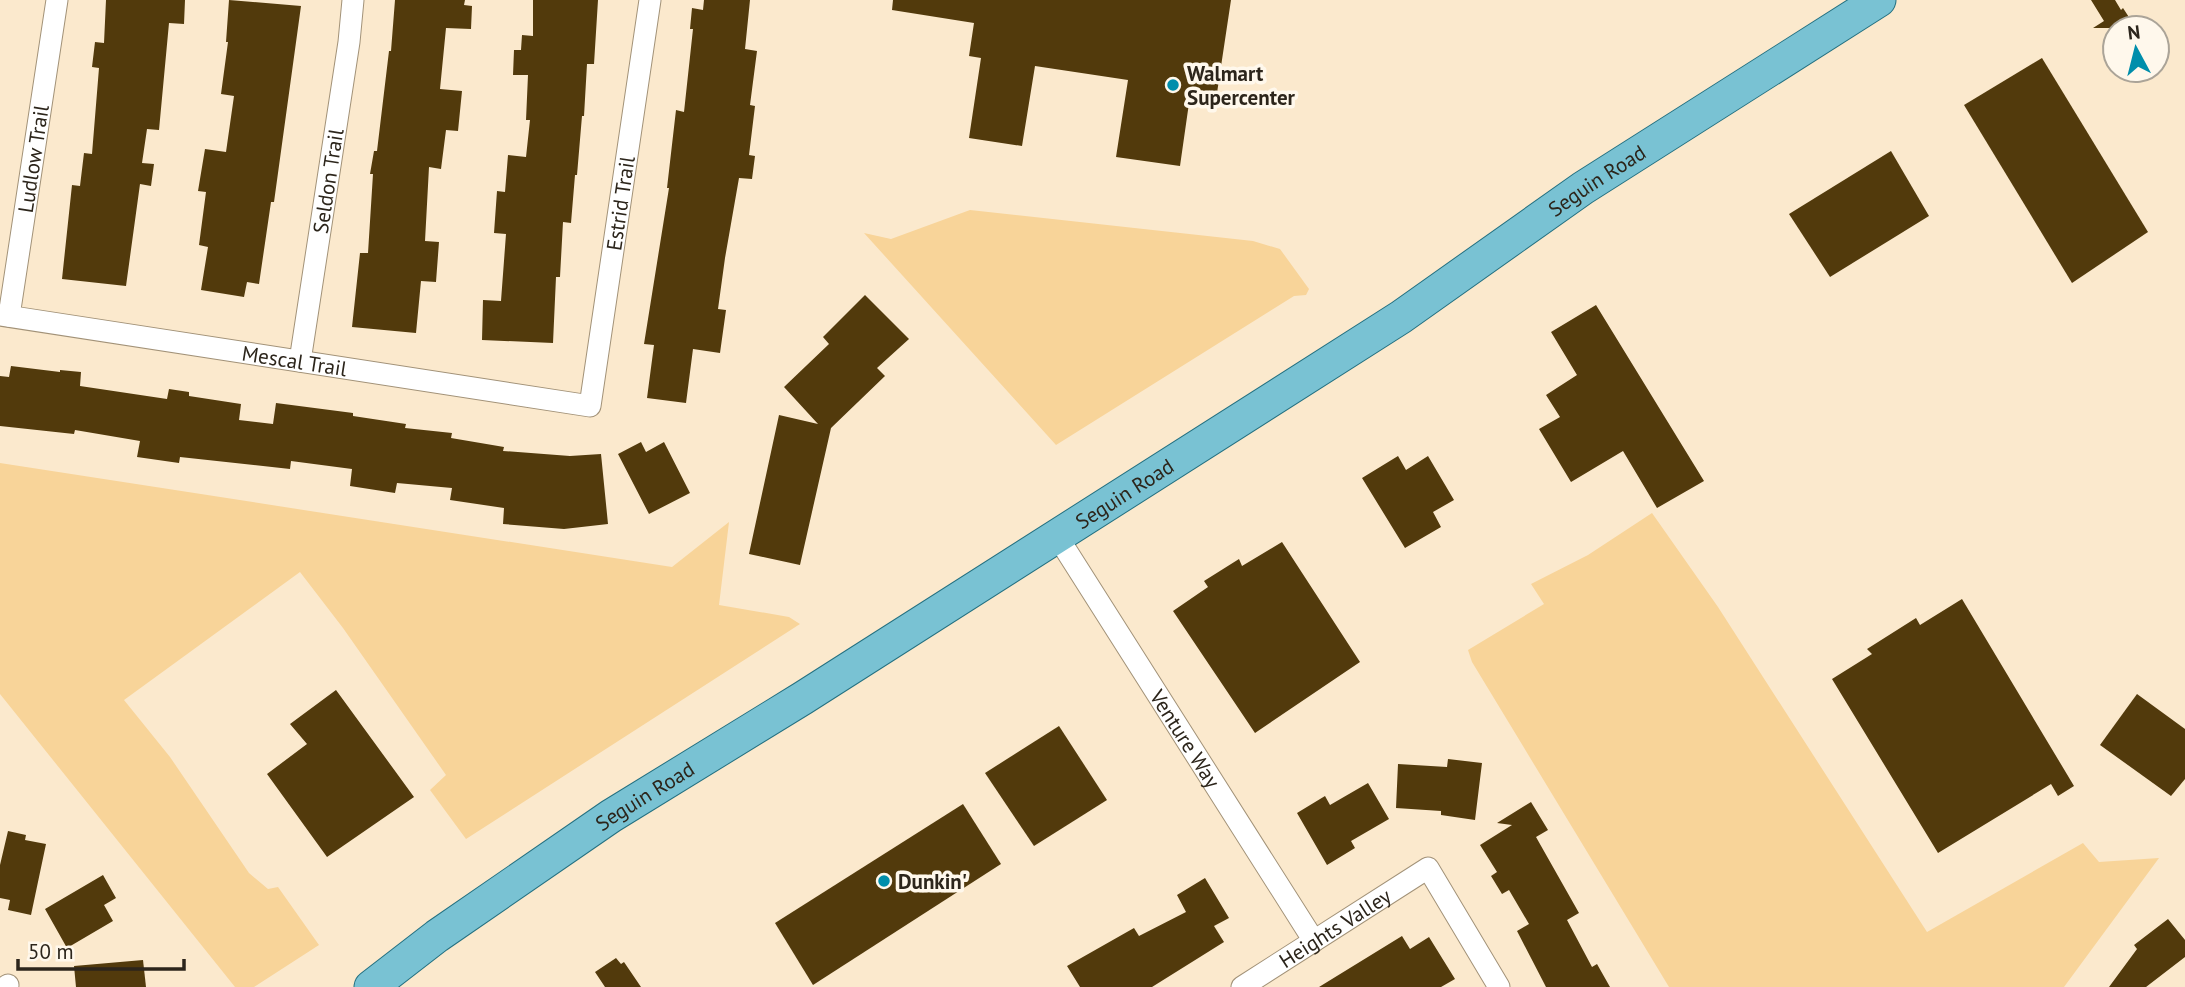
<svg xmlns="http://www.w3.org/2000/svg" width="2185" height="987" font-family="'PT Sans',sans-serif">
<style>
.green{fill:#f8d499}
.building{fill:#523a0c}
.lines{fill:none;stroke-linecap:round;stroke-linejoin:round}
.street-casing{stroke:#a29278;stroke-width:23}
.primary-casing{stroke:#247080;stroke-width:35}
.street{stroke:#fff;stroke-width:21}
.primary{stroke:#79c2d3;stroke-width:33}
.poi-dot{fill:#008eab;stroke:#fff8ec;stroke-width:2.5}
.labels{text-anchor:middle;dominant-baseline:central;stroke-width:7;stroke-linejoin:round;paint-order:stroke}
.poi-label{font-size:21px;font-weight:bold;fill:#2c251b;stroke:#fff8ec;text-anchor:start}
.street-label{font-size:21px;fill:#2c251b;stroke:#fff8ec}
</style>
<rect width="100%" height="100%" fill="#fbe9cd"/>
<g class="green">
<path d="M970 210 1253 241 1280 249 1309 289 1306 295 1294 296 1056 445 864 233 891 239Z"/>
<path d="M0 463 672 567 729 522 719 605 789 617 800 624 466 839 430 790 446 775 343 628 300 572 124 700 170 757 249 873 268 889 278 887 319 945 254 987H235L0 694Z"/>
<path d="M1652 513 1718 607 1927 932 2083 843 2099 862 2159 858 2064 987H1669L1472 662 1468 650 1544 604 1531 584 1588 555Z"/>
</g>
<g class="building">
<path d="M106 0H185L184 24 169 23 159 130 147 129 142 163 154 164 151 186 140 184 126 286 62 279 72 185 80 186 84 153 92 154 99 68 92 67 95 42 104 43Z"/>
<path d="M229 0 301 6 274 202H271L259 284 247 282 244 297 201 290 208 247 199 245 206 192 198 191 205 149 226 152 234 96 221 94 228 42H226Z"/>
<path d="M395 0H465L464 5 472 6 471 29 446 28 440 89 462 91 458 131 446 130 441 169 429 167 425 241 439 242 436 282 421 281 416 333 352 327 360 253H368L373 174H370L374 151H377L389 51H391Z"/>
<path d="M533 0H598L594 64H587L584 116H582L577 175H575L571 223 563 222 560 277H556L553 343 482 340 483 300 501 301 506 234 494 233 497 191 505 192 508 155 526 157 530 120H526L528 75H513L514 50H521L522 35 533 36Z"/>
<path d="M704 0H750L745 49 757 51 750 105 755 106 749 155 755 156 752 179 739 178 725 258 718 309 726 310 720 353 693 349 686 403 647 398 654 345 644 344 669 188H667L676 110 684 112 693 29H690L692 8 703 10Z"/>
<path d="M893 0H1231L1217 93 1191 89 1180 166 1116 157 1128 80 1035 66 1022 146 969 138 981 58 969 56 974 23 892 10Z"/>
<path d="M2091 0H2115L2121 10 2123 8 2136 28H2093L2104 21Z"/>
<path d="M2042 58 2148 232 2072 283 1964 105Z"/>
<path d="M1891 151 1929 216 1830 277 1789 214Z"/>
<path d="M865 295 909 339 877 368 885 376 831 428 800 565 749 554 779 415 818 424 784 387 829 344 823 337Z"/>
<path d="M1596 305 1704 481 1657 508 1623 451 1571 482 1539 429 1560 417 1546 395 1577 375 1551 332Z"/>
<path d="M11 366 60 372V370L81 372 80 386 167 399 169 389 189 392V396L241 404 239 420 273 424 276 403 353 413V416L406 424 405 428 452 433 451 438 504 447 503 451 570 456 601 454 608 524 564 529 503 524 504 508 450 500 452 488 397 483 395 493 350 486 352 469 291 461 290 469 180 457 179 463 137 457 140 441 75 430 74 434 0 426V376L9 377Z"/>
<path d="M641 442 646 452 664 442 690 493 649 514 618 454Z"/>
<path d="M1398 456 1406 470 1428 456 1454 500 1433 512 1441 527 1405 548 1362 478Z"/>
<path d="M1282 542 1360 662 1255 733 1173 611 1208 587 1204 581 1239 559 1242 566Z"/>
<path d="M1962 599 2074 786 2058 796 2051 784 1938 853 1832 679 1872 654 1867 649 1916 618 1920 625Z"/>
<path d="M336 690 414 797 327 857 267 774 307 744 290 724Z"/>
<path d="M2137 694 2185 729V779L2171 796 2100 745Z"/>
<path d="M1059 726 1107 800 1034 846 985 773Z"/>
<path d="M1448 759 1482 763 1475 820 1441 815V811L1396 808 1398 764 1447 767Z"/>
<path d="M1368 783 1389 819 1351 841 1355 848 1327 865 1297 813 1325 796 1330 805Z"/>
<path d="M1531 802 1548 830 1536 837 1579 913 1567 920 1592 967 1597 964 1610 987H1546L1517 931 1529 924 1509 890 1502 894 1491 876 1497 872 1480 845 1512 825 1497 823Z"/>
<path d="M963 804 1001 864 813 985 775 923Z"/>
<path d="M8 831 26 835 25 840 46 844 31 915 8 910 10 900 0 898V865Z"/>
<path d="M103 875 116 898 104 905 113 921 67 948 45 909Z"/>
<path d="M1205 878 1229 918 1214 926 1224 942 1152 987H1080L1067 966 1134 928 1139 936 1186 912 1177 895Z"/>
<path d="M2168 919 2185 940V957L2146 987H2109L2137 949 2134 945Z"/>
<path d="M1402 936 1410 949 1429 937 1455 979 1441 987H1319Z"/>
<path d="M616 958 621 964 624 962 641 987H605L595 972Z"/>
<path d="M143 960 146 987H76L74 966Z"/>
</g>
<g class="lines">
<defs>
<g id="street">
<path id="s1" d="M0 315 590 406 650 0"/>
<path id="s2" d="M9 316 57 0"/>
<path id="s3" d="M300 361 349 42 353 0"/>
<path id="s4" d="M1057 536 1314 941"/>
<path d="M5 987 8 985"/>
<path id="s5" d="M1242 987 1428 868 1499 987"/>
</g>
<g id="primary">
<path id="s6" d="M371 987 437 936 611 816 803 698 1401 317 1583 188 1879 0"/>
</g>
</defs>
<use href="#street" class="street-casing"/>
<use href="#primary" class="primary-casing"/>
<use href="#street" class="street"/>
<use href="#primary" class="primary"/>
</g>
<g class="poi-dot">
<circle cx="1173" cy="85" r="7"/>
<circle cx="884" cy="881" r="7"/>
</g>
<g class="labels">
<g class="poi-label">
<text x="1187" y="73">Walmart<tspan x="1187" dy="24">Supercenter</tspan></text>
<text x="898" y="881">Dunkin'</text>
</g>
<g class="street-label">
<text stroke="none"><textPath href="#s2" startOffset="159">Ludlow Trail</textPath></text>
<text stroke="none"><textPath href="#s6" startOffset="1468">Seguin Road</textPath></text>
<text stroke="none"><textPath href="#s3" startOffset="182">Seldon Trail</textPath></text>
<text stroke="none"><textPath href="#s1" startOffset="802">Estrid Trail</textPath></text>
<text stroke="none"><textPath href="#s1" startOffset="298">Mescal Trail</textPath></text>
<text stroke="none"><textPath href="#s6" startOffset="901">Seguin Road</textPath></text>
<text stroke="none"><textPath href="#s4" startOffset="240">Venture Way</textPath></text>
<text stroke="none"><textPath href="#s6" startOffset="334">Seguin Road</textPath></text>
<text stroke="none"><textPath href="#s5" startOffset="110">Heights Valley</textPath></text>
</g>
</g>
<g transform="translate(2136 49) rotate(353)"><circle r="33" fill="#fff8ec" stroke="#aba498" stroke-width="2"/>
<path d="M0-5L12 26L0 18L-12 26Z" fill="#008eab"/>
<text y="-10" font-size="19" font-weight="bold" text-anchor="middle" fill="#2c251b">N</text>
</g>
<path d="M18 959v10h166v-10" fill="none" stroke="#2c251b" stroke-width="3.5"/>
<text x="28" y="959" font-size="21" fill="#2c251b" stroke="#fff8ec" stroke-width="5" paint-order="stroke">50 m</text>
</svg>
